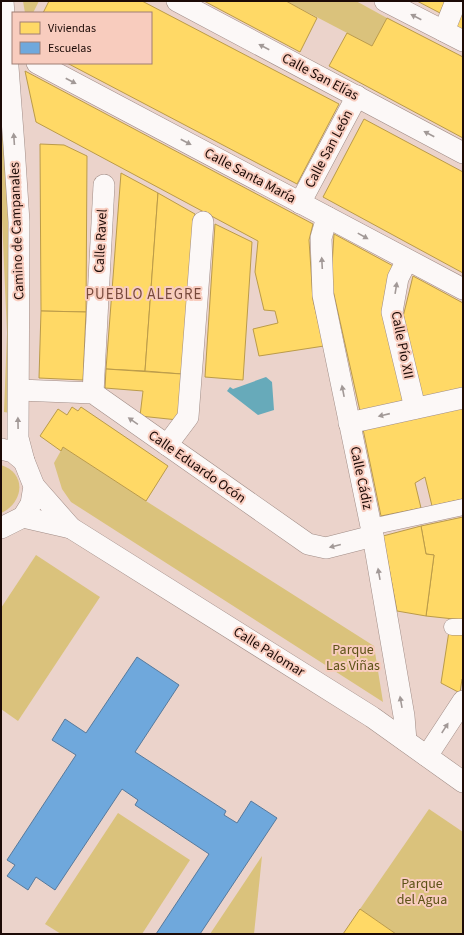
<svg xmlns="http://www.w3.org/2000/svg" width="464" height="935" font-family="'Source Sans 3',sans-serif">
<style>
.green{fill:#dac27c}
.water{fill:#67aaba}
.homes{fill:#ffd966;stroke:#bb9b49}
.schools{fill:#6fa8dc;stroke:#56799c}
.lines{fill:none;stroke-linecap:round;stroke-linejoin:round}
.pedestrian-casing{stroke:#a08c86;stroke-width:17}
.minor-casing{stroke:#a08c86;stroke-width:22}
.pedestrian{stroke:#fcf8f7;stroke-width:16}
.minor{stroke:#fcf8f7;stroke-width:21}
.oneway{fill:#a29997}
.labels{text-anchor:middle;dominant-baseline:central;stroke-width:4;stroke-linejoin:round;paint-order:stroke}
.street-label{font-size:14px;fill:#1c0a06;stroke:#f8ccbe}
.park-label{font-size:14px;fill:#5d5216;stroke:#f8ccbe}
.neighbourhood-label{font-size:15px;letter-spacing:1px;fill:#784a3c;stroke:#f8ccbe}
</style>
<rect width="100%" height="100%" fill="#ebd3cb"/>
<g class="green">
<path d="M23 1H39L33 13H25Z"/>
<path d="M286 1H356L387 18 372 46Z"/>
<path d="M1 95 10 221V413L4 412 7 333 1 195Z"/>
<path d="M63 447 146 501 374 646 383 702 71 502 62 489 54 463Z"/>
<path d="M1 465C27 473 24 503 1 513Z"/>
<path d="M36 555 100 597 18 721 1 709V608Z"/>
<path d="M429 809 463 832V934H396L360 909Z"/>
<path d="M118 813 190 860 142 934H61L45 924Z"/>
<path d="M262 856 254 934H210Z"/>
</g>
<path class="water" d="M266 377 272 382 274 410 258 415 227 391 230 387 233 389Z"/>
<g class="homes">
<path d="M49 1H142L339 104 297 184 67 63H151V13H43Z"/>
<path d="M204 1H286L317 18 300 52Z"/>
<path d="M417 1H445L440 13Z"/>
<path d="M463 9V31L455 27Z"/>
<path d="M387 18 463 57V138L329 66 347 33 372 46Z"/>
<path d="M25 71 313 224 309 240 313 300 324 346 259 356 253 329 278 323 275 311 264 310 255 272 258 241 36 122Z"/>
<path d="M364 119 463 172V273L323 197Z"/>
<path d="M40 144 64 145 87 156 86 312 41 311Z"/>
<path d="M121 173 158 193 145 371 106 369Z"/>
<path d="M158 193 195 214 182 374 145 371Z"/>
<path d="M215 224 252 242 243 380 205 377Z"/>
<path d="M334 234 395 267 406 400 360 411 331 281Z"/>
<path d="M413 276 463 303V390L422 399 403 317Z"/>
<path d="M41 311 86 312 83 380 39 378Z"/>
<path d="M106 369 182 374 178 420 140 416 143 391 105 388Z"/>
<path d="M72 407 78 411 81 407 168 466 146 501 63 447 61 451 40 436 58 409 67 415Z"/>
<path d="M463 407V499L432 506 425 477 415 483 421 508 381 516 363 429Z"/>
<path d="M463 517V620L426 616 434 555 426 554 421 526Z"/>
<path d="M421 526 426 554 434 555 426 616 397 611 383 536Z"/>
<path d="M449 631H463V679H462L460 693 441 683Z"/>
<path d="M360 909 396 934H343Z"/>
</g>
<path class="schools" d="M137 657 179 685 135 752 226 811 224 815 237 823 251 801 277 818 200 934H156L209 854 135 805 138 800 122 789 55 890 36 877 28 890 7 876 15 865 7 860 76 755 52 740 65 719 86 733Z"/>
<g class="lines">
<defs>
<g id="pedestrian">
<path d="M371 527 463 507"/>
<path d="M452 627H463"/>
</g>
<g id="minor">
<path d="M177 1 463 153"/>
<path d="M385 1 463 41"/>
<path d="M444 31 456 1"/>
<path d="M37 63 463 289"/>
<path d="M300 203 357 96"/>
<path d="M327 217 321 238 323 295 373 536 404 716 406 741"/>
<path d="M407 260 398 278 392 312 415 408"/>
<path d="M19 390 93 393 308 544 326 548 373 536"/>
<path d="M93 393 104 185"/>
<path d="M349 423 463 398"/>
<path d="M167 445 188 417 203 222"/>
<path d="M1 449 13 452 24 461"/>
<path d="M34 486 71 528 372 717 463 782"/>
<path d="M23 517 71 528"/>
<path d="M1 528 23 517 31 504 34 486 24 461 18 438 19 222 14 146 3 1"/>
<path d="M427 756 463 701"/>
</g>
</defs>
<use href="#pedestrian" class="pedestrian-casing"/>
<use href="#minor" class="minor-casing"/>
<use href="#pedestrian" class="pedestrian"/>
<use href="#minor" class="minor"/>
</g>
<defs><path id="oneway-solid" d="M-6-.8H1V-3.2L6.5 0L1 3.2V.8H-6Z"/></defs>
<g class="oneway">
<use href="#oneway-solid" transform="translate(416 17) rotate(-153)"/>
<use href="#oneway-solid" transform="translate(264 47) rotate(-152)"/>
<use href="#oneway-solid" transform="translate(71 81) rotate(28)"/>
<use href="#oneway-solid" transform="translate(429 134) rotate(-152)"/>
<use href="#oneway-solid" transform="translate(14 139) rotate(-94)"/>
<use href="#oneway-solid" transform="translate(186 142) rotate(28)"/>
<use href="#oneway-solid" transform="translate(363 236) rotate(29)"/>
<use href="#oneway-solid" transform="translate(322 263) rotate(-93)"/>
<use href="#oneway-solid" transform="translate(396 288) rotate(-81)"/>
<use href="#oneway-solid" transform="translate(343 391) rotate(-101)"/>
<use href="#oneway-solid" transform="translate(384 415) rotate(167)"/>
<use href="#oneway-solid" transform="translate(133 421) rotate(-145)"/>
<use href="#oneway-solid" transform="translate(18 423) rotate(-91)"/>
<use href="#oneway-solid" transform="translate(335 546) rotate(166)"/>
<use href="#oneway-solid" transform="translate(379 574) rotate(-100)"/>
<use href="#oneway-solid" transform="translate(401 702) rotate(-100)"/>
<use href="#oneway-solid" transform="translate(445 728) rotate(-57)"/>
</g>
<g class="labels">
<g class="street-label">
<text transform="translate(320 77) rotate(28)">Calle San Elías</text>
<text transform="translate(329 149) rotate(-62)">Calle San León</text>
<text transform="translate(250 176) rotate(28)">Calle Santa María</text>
<text transform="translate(17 231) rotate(-92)">Camino de Campanales</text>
<text transform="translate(101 241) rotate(-87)">Calle Ravel</text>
<text transform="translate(402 345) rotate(79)">Calle Pío XII</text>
<text transform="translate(197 467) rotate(35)">Calle Eduardo Ocón</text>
<text transform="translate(361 478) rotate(78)">Calle Cádiz</text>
<text transform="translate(269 652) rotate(32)">Calle Palomar</text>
</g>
<g class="park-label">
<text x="353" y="650">Parque<tspan x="353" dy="16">Las Viñas</tspan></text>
<text x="422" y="884">Parque<tspan x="422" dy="16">del Agua</tspan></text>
</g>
<g class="neighbourhood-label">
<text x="144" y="294">PUEBLO ALEGRE</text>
</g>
</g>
<rect width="464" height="935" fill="none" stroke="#1c0a06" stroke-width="4"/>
<rect x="12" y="12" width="140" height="52" fill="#f8ccbe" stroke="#a07e74"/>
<rect x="20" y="22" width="20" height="12" fill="#ffd966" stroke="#a07e74"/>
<text x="48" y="32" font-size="12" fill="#1c0a06">Viviendas</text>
<rect x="20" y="42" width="20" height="12" fill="#6fa8dc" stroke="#a07e74"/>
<text x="48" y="52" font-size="12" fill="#1c0a06">Escuelas</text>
</svg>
